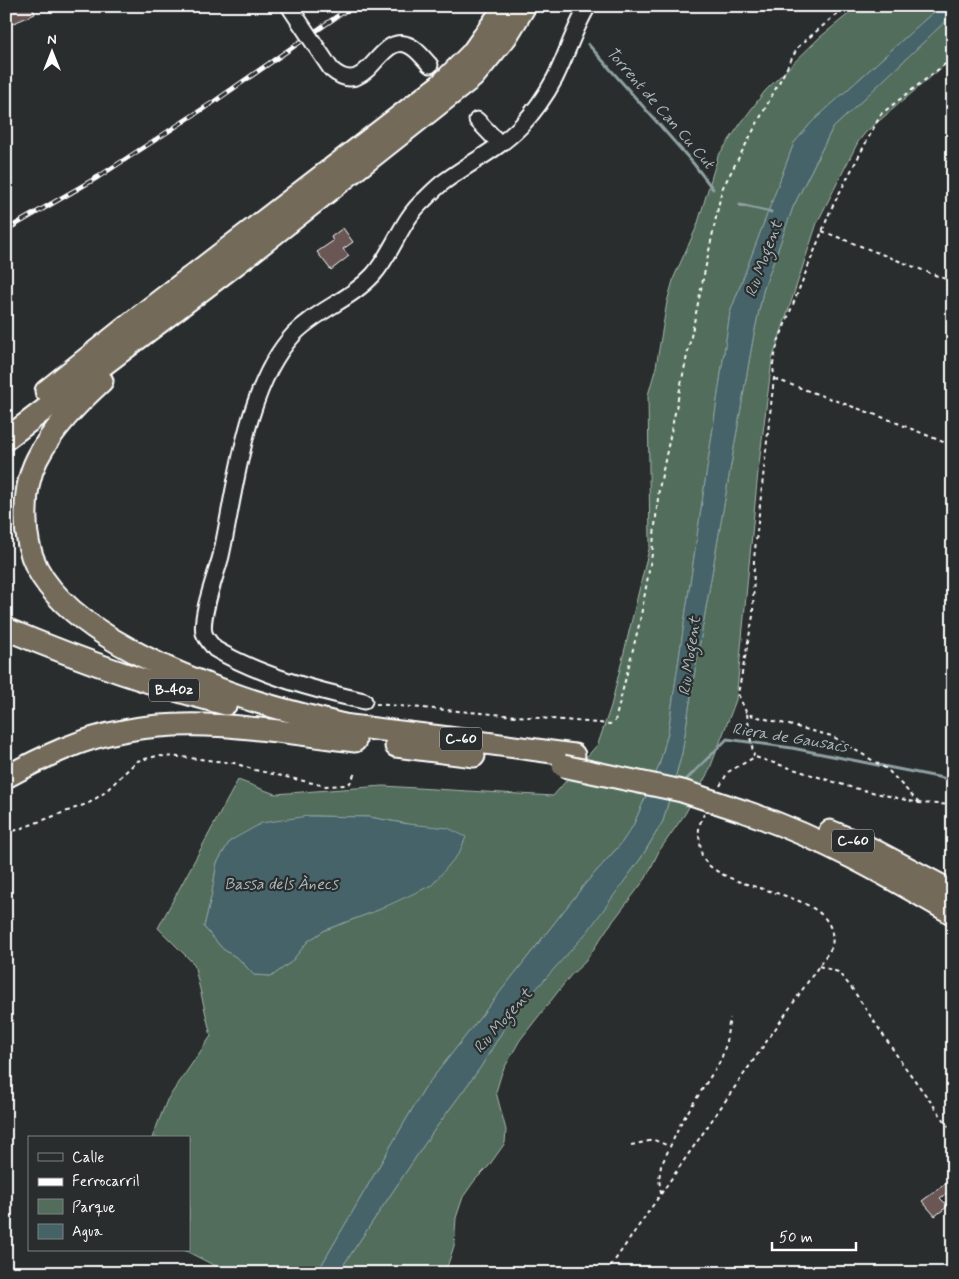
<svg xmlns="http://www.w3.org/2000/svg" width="959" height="1279" font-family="Mynerve,sans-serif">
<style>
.green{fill:#526d5c;stroke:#a8b6ae;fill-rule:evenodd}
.water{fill:#456367;stroke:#8fa1a4}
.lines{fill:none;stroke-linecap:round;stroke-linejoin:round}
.stream{stroke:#8fa1a4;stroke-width:3}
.building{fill:#695754;stroke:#fff}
.minor-casing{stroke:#fff;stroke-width:19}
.highway-casing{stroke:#fff;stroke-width:25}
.path{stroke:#fff;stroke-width:2;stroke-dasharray:4 4;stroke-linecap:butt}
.minor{stroke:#2a2d2e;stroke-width:15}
.highway{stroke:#736b5a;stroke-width:21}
.rail-casing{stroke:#fff;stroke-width:5}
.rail{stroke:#2a2d2e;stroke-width:3;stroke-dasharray:9;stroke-linecap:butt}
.minor-bridge-casing{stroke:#fff;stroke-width:19;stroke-linecap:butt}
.highway-bridge-casing{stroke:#fff;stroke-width:25;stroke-linecap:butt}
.minor-bridge{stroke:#2a2d2e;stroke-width:15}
.highway-bridge{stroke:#736b5a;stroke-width:21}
.labels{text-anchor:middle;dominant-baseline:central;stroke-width:4.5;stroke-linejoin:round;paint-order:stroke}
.shield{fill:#2a2d2e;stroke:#bfc0c0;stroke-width:1}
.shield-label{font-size:14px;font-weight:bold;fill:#fff}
.water-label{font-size:16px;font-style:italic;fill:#abb9bb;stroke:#2a2d2e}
</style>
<rect width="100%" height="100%" fill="#2a2d2e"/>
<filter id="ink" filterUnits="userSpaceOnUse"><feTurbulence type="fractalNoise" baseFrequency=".02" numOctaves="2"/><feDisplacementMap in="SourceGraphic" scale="10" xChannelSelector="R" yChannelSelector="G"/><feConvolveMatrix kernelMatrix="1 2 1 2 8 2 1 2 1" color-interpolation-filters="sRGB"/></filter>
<g filter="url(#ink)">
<g class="green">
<path d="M858 6H940L812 122 794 143 730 313 668 733 659 766 633 826 620 845 585 884 424 1089 317 1273H229L184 1250H189V1138H152L167 1100 211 1036 194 964 158 928 238 780 275 794 383 786 553 796 598 744 611 706 650 545 648 395 656 367 667 302 674 277 697 226 718 156 741 123 765 91 819 38ZM308 816 369 817 408 824 378 910 325 930 308 941 291 962 272 976 254 975 239 959 223 949 204 927 211 898 217 863 230 841Z"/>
<path d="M953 14V58L866 132 858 142 817 223 772 360 758 472 736 700 709 771 685 814 659 851 646 878 607 929 585 962 571 975 520 1040 502 1072 496 1092 506 1130 505 1143 488 1167 475 1180 463 1197 456 1218 454 1246 448 1264 443 1273H338L432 1133 480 1068 511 1017 588 930 641 858 663 821 682 753 694 676 753 339 763 291 793 207 832 129Z"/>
</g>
<g class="water">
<path d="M940 6H953V14L832 129 793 207 763 291 753 339 694 676 682 753 663 821 641 858 588 931 511 1017 480 1068 432 1133 338 1273H317L424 1089 585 884 620 845 633 826 659 766 668 733 730 313 794 143 812 122Z"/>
<path d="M308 816 369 817 408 824 448 828 466 837 459 853 432 885 378 910 325 930 308 941 291 962 272 976 254 975 239 959 223 949 204 927 211 898 217 863 230 841 262 823Z"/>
</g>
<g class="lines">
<g class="stream">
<path d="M588 44 693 163 713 189"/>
<path d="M740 205 771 212"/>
<path d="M683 783 727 739 792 748 953 780"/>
</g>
</g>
<g class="building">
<path d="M6 6H32L35 14 9 25 6 19Z"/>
<path d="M343 228 353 242 343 249 349 256 331 270 317 252 333 241 331 237Z"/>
<path d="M953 1178V1189L940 1198 948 1206 935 1216 922 1201Z"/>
</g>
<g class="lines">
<defs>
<g id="minor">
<path d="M331 69C369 103 378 29 410 46 418 50 424 59 430 65"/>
<path d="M477 120 500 144"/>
<path d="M364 701C315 690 259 675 215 649 211 644 206 639 204 633 200 616 216 575 221 556 236 488 245 386 294 334 317 310 350 300 373 275 393 253 401 220 424 200 429 195 435 189 441 184 467 164 498 150 521 126 534 112 546 95 555 78 567 54 574 29 588 6"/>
</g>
<g id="highway">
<path d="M102 381C77 404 53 428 37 459 29 475 26 492 26 510 25 531 28 550 37 568 71 632 177 675 242 697 276 709 313 717 348 726"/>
<path d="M46 391 140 316 440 85 472 53 505 6"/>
<path d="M6 439 248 255 473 77 506 37 525 6"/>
<path d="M6 629C78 659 150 685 226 704"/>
<path d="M334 724 441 737 574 755"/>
<path d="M396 746 474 756"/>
<path d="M6 777C43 757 82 738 123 731 200 716 279 732 355 741"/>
<path d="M746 812C820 837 885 874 953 914"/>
<path d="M830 831 864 845 953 892"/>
</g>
</defs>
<use href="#minor" class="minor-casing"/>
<use href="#highway" class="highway-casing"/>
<g class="path">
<path d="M822 231 953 282"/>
<path d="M775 379 890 420 953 446"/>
<path d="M376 704 610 724 615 721 640 621 652 554 659 489 722 189 798 47 846 6"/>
<path d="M747 714 751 742 754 756"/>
<path d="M720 786 728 772 755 757 850 787 919 803 953 805"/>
<path d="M919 803 887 769 832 736 747 714 738 694 753 616 754 559 774 378 773 364 778 342 831 209 881 114 953 58"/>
<path d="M6 834 89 803 104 793 137 761 157 756 181 757 234 763 255 770 326 786 345 785 350 783 355 773"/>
<path d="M819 966 838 972 851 987 902 1063 953 1132"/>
<path d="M631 1145 654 1140 669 1146"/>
<path d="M661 1193 659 1179 661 1166 682 1121 721 1060 725 1047 730 1018"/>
<path d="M606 1273 832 947C842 886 727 897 703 858 701 855 701 848 700 843 698 830 698 827 704 814"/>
</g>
<use href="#minor" class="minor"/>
<use href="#highway" class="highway"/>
<defs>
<path id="rail" d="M6 230 98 177 215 101 352 6"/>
</defs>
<use href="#rail" class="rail-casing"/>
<use href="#rail" class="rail"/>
<defs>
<path id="minor-bridge" d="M289 6 331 69"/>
<path id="highway-bridge" d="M563 766 682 791 746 812"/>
</defs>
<use href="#minor-bridge" class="minor-bridge-casing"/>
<use href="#highway-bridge" class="highway-bridge-casing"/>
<use href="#minor-bridge" class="minor-bridge"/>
<use href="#highway-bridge" class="highway-bridge"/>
</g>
</g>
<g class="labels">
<g class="shield">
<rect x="149" y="678.5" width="50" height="23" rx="4"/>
<rect x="440" y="727.5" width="42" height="23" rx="4"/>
<rect x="832" y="829.5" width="42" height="23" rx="4"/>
</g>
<g class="shield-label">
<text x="174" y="690">B-40z</text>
<text x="461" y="739">C-60</text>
<text x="853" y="841">C-60</text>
</g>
<g class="water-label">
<text transform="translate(660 108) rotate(49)">Torrent de Can Cu Cut</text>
<text transform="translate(764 259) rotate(-70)">Riu Mogent</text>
<text transform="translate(690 656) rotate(-82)">Riu Mogent</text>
<text transform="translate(790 738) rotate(9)">Riera de Gausacs</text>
<text x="281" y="884">Bassa dels Ànecs</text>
<text transform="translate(503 1021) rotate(-49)">Riu Mogent</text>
</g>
</g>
<rect width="959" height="1279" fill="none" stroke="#2a2d2e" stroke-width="25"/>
<rect x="12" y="12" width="934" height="1254" fill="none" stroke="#fff" stroke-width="2" filter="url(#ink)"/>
<rect x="28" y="1136" width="162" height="115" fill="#2a2d2e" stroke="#7f8182"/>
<rect x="38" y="1153" width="25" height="8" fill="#2a2d2e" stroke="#7f8182"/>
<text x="72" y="1162" font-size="15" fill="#ffffff">Calle</text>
<rect x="38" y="1178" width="25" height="8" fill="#ffffff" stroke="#7f8182"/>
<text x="72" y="1186" font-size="15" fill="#ffffff">Ferrocarril</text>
<rect x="38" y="1199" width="25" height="15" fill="#526d5c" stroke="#7f8182"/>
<text x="72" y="1212" font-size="15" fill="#ffffff">Parque</text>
<rect x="38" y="1224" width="25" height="15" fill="#456367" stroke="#7f8182"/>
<text x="72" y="1236" font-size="15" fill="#ffffff">Agua</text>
<g transform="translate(52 52)" stroke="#2a2d2e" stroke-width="4" paint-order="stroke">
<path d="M0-4L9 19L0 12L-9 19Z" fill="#ffffff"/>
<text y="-8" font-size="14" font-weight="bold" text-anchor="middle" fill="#ffffff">N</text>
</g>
<path d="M772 1242v8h84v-8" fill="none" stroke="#ffffff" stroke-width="2.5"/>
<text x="779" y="1242" font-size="15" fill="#ffffff" stroke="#2a2d2e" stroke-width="4" paint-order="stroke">50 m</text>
</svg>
